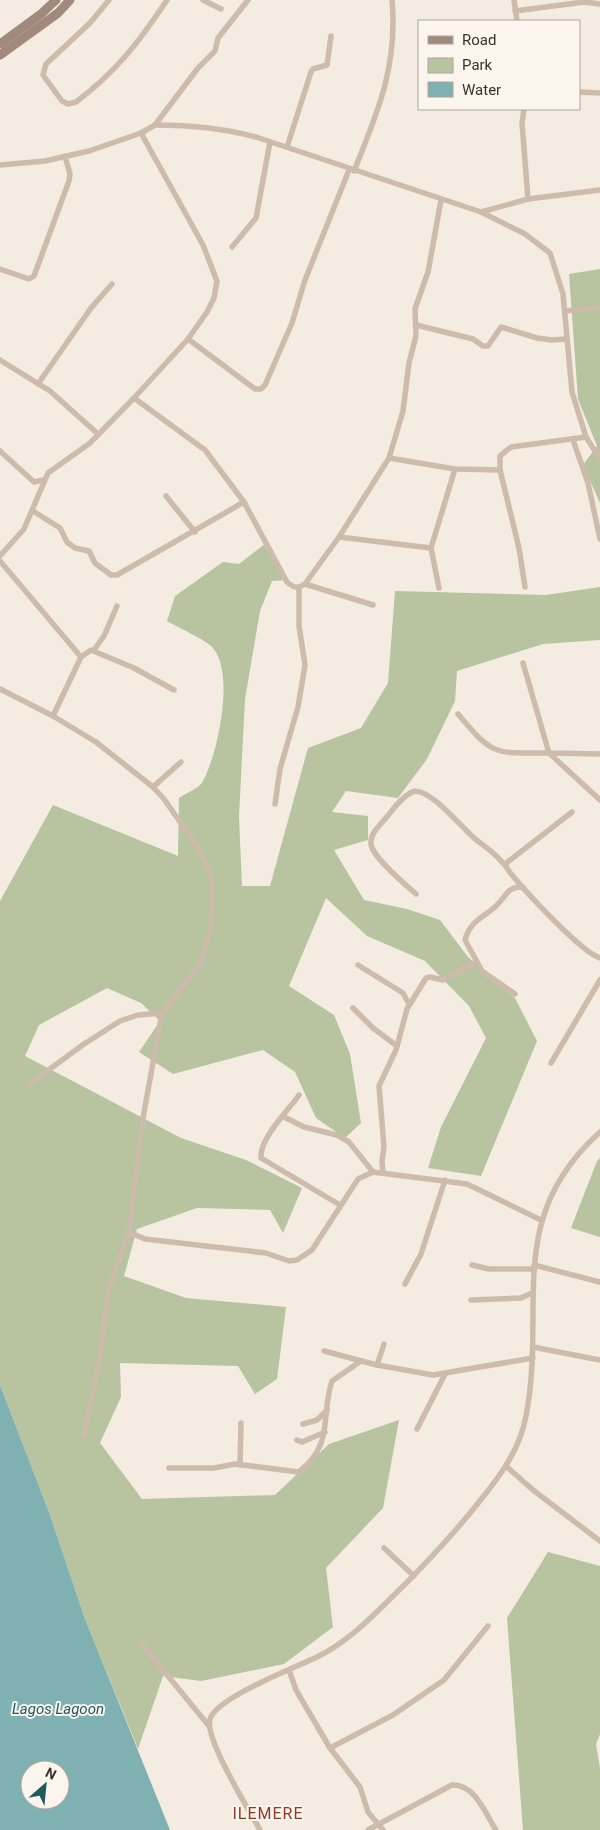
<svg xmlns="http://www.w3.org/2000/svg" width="600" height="1830" font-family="Roboto,sans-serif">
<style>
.green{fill:#b8c4a0}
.water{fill:#7fb0b2;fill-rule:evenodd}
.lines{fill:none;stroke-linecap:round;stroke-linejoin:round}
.street{stroke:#cdbbac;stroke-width:5.5}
.secondary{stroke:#a18a7d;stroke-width:9}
.labels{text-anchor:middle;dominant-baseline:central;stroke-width:4;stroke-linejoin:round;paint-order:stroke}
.water-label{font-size:15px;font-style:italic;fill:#1f5a5e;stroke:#fbf5ee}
.quarter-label{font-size:16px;letter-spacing:1px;fill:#8c3b22;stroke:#fbf5ee}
</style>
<rect width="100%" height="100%" fill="#f4ebe1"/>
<g class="green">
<path d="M600 269V503L583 465 597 446 578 399 569 274Z"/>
<path d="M266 543 286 580 272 581 260 611 245 699 239 817 242 886H270L308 748 361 728 388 683 395 591 546 595 600 587V640L543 644 457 671 455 701 427 759 398 798 346 791 332 812 368 816V840L334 850 364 900 407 909 440 920 468 957 515 998 537 1041 481 1176 428 1168 441 1127 486 1038 469 1006 425 961 367 936 326 898 289 986 334 1015 350 1054 361 1123 345 1138 316 1118 295 1072 263 1050 173 1074 139 1052 160 1021 141 1003 107 988 39 1025 25 1056 181 1138 246 1160 302 1188 283 1233 270 1210 197 1208 137 1229 124 1276 186 1298 286 1307 277 1379 255 1394 238 1366 120 1363 121 1397 100 1443 142 1499 275 1495 329 1444 399 1420 383 1508 326 1568 333 1627 284 1664 201 1681 163 1676 138 1749 85 1619 50 1515 0 1385V901L53 805 178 856 179 798C186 793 200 788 203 781 218 753 235 674 213 648 208 641 177 627 167 621L175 596 223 562 239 564Z"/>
<path d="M600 1158V1237L571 1228 597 1161Z"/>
<path d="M548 1552 600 1566V1734L596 1744 600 1768V1830H523L507 1618Z"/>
</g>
<path class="water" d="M0 1385 50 1515 85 1619 170 1830H0ZM30 1770H60V1800H30Z"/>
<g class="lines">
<g class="street">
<path d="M109 0 90 23 46 64 43 75 62 101 68 104 76 102C116 72 139 42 167 0"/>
<path d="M203 0 221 9"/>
<path d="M514 0 517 21"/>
<path d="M515 11 584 2 600 4"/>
<path d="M579 92 600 93"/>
<path d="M524 109 522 123 528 199"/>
<path d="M155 125C189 125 223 128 256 137L481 212 525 234 550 253 563 294 572 392 586 437 600 459"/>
<path d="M287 147 311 72 313 69 327 65 331 36"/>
<path d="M0 165 45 161 89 151 141 133 155 125 198 68 215 51 218 38 248 0"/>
<path d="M354 171C378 112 398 65 392 0"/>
<path d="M481 212 528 199 600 190"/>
<path d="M232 247 256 218 270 142"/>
<path d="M0 269 29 279 34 276 69 181 70 174 65 156"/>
<path d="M565 311 600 307"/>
<path d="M416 325 473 339 483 346H488L501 327 537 338 552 340 566 339"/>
<path d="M188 339 255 389H261L265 385 292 323 305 280 349 170"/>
<path d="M0 360 50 391 98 434"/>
<path d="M38 384 91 308 112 284"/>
<path d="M134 398 205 450 244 502 287 582C294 588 297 589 305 584L339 537 389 458 403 411 409 363 416 336 415 309 428 272 441 200"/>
<path d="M573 440 588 483 600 539"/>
<path d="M0 451 34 482 44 480"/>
<path d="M389 458 455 469 500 470"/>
<path d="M166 496 195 532"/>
<path d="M33 511 60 528 67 542 75 548 89 551 95 563 111 575H117L244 502"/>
<path d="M339 537 431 548 455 469"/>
<path d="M431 548 439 588"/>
<path d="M0 556 24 529 48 473 90 443 134 398 188 339 207 312 214 298 217 281 203 245 141 133"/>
<path d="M0 561 81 657"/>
<path d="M305 584 373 605"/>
<path d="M525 587 519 548 500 470V456L511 447 586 437"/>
<path d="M94 650 104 636 117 606"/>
<path d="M523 663 549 753 600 754"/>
<path d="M0 689 53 716 96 742 153 787 164 799 199 849 210 873 212 884 211 927 202 961 162 1013 143 1118 129 1232 109 1288 99 1362 84 1435"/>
<path d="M458 714C494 757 494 753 549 753L600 800"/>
<path d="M53 716 81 657 91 650 134 668 174 690"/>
<path d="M153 787 181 762"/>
<path d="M275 804 280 769 298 707 305 665 299 626V588"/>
<path d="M505 864 572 812"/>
<path d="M416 894C406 885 372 857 371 844 370 834 379 826 385 819 393 810 400 798 412 792 428 785 463 829 474 838 484 846 495 853 503 863 507 866 508 871 512 875 527 893 581 952 600 958"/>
<path d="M358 965 403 993 409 1004"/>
<path d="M515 994 482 971 465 940C470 921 483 918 496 906 506 897 507 886 523 887"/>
<path d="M353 1008 373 1028 397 1046"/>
<path d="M551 1063 600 980"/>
<path d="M28 1085 84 1044 120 1021 138 1015 162 1013"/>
<path d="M299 1095C288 1111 259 1139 261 1158L340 1205"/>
<path d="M284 1117 304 1127 337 1135 349 1142 373 1172"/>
<path d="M383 1173 382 1161 384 1147 379 1086 396 1050 407 1009 426 978 430 977 443 980 476 962"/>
<path d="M129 1232 145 1239 266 1253 289 1261 297 1260 312 1250 358 1179 373 1172 467 1184 541 1220"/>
<path d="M472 1265 489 1269H534"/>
<path d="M534 1265 600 1282"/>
<path d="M405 1284 421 1254 445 1180"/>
<path d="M471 1300 521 1298 532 1293"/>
<path d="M533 1347 600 1360"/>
<path d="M324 1351 377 1365 433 1375 533 1358"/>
<path d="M377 1365 384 1344"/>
<path d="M303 1424 317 1420 327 1410"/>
<path d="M417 1429 445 1374"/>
<path d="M297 1440 302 1442 325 1432"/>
<path d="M240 1465 241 1423"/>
<path d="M507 1467 533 1490 600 1541"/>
<path d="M169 1468H214L235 1464 299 1472C335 1443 320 1417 332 1381L361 1361"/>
<path d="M384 1548 414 1576"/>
<path d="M141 1643 209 1726"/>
<path d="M289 1670 296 1690 330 1748 360 1787 368 1812 383 1830"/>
<path d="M330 1748 393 1715 444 1680 488 1626"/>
<path d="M260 1830C249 1810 204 1738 210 1719 217 1697 297 1667 319 1656 345 1643 368 1621 388 1601 422 1568 454 1534 483 1497 503 1472 520 1448 526 1416 547 1307 503 1219 600 1132"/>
<path d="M368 1830 452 1785C475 1784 485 1813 496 1830"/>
</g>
<g class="secondary">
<path d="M0 44 41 14 56 0"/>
<path d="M0 55 58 13 70 0"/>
</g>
</g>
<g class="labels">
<g class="water-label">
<text x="58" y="1709">Lagos Lagoon</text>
</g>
<g class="quarter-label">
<text x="268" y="1813">ILEMERE</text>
</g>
</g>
<rect x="418" y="20" width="162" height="90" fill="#fbf5ee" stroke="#aea6a0"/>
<rect x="428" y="36" width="25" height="8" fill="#a18a7d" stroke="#aea6a0"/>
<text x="462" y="45" font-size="15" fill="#3b302b">Road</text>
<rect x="428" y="58" width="25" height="15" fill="#b8c4a0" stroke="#aea6a0"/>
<text x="462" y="70" font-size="15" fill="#3b302b">Park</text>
<rect x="428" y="82" width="25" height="15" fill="#7fb0b2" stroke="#aea6a0"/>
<text x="462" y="95" font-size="15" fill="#3b302b">Water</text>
<g transform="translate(45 1785) rotate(27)"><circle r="24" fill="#fbf5ee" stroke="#aea6a0"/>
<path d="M0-4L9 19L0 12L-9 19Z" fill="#1f5a5e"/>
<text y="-8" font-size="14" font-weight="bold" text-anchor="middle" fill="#3b302b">N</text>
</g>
</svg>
